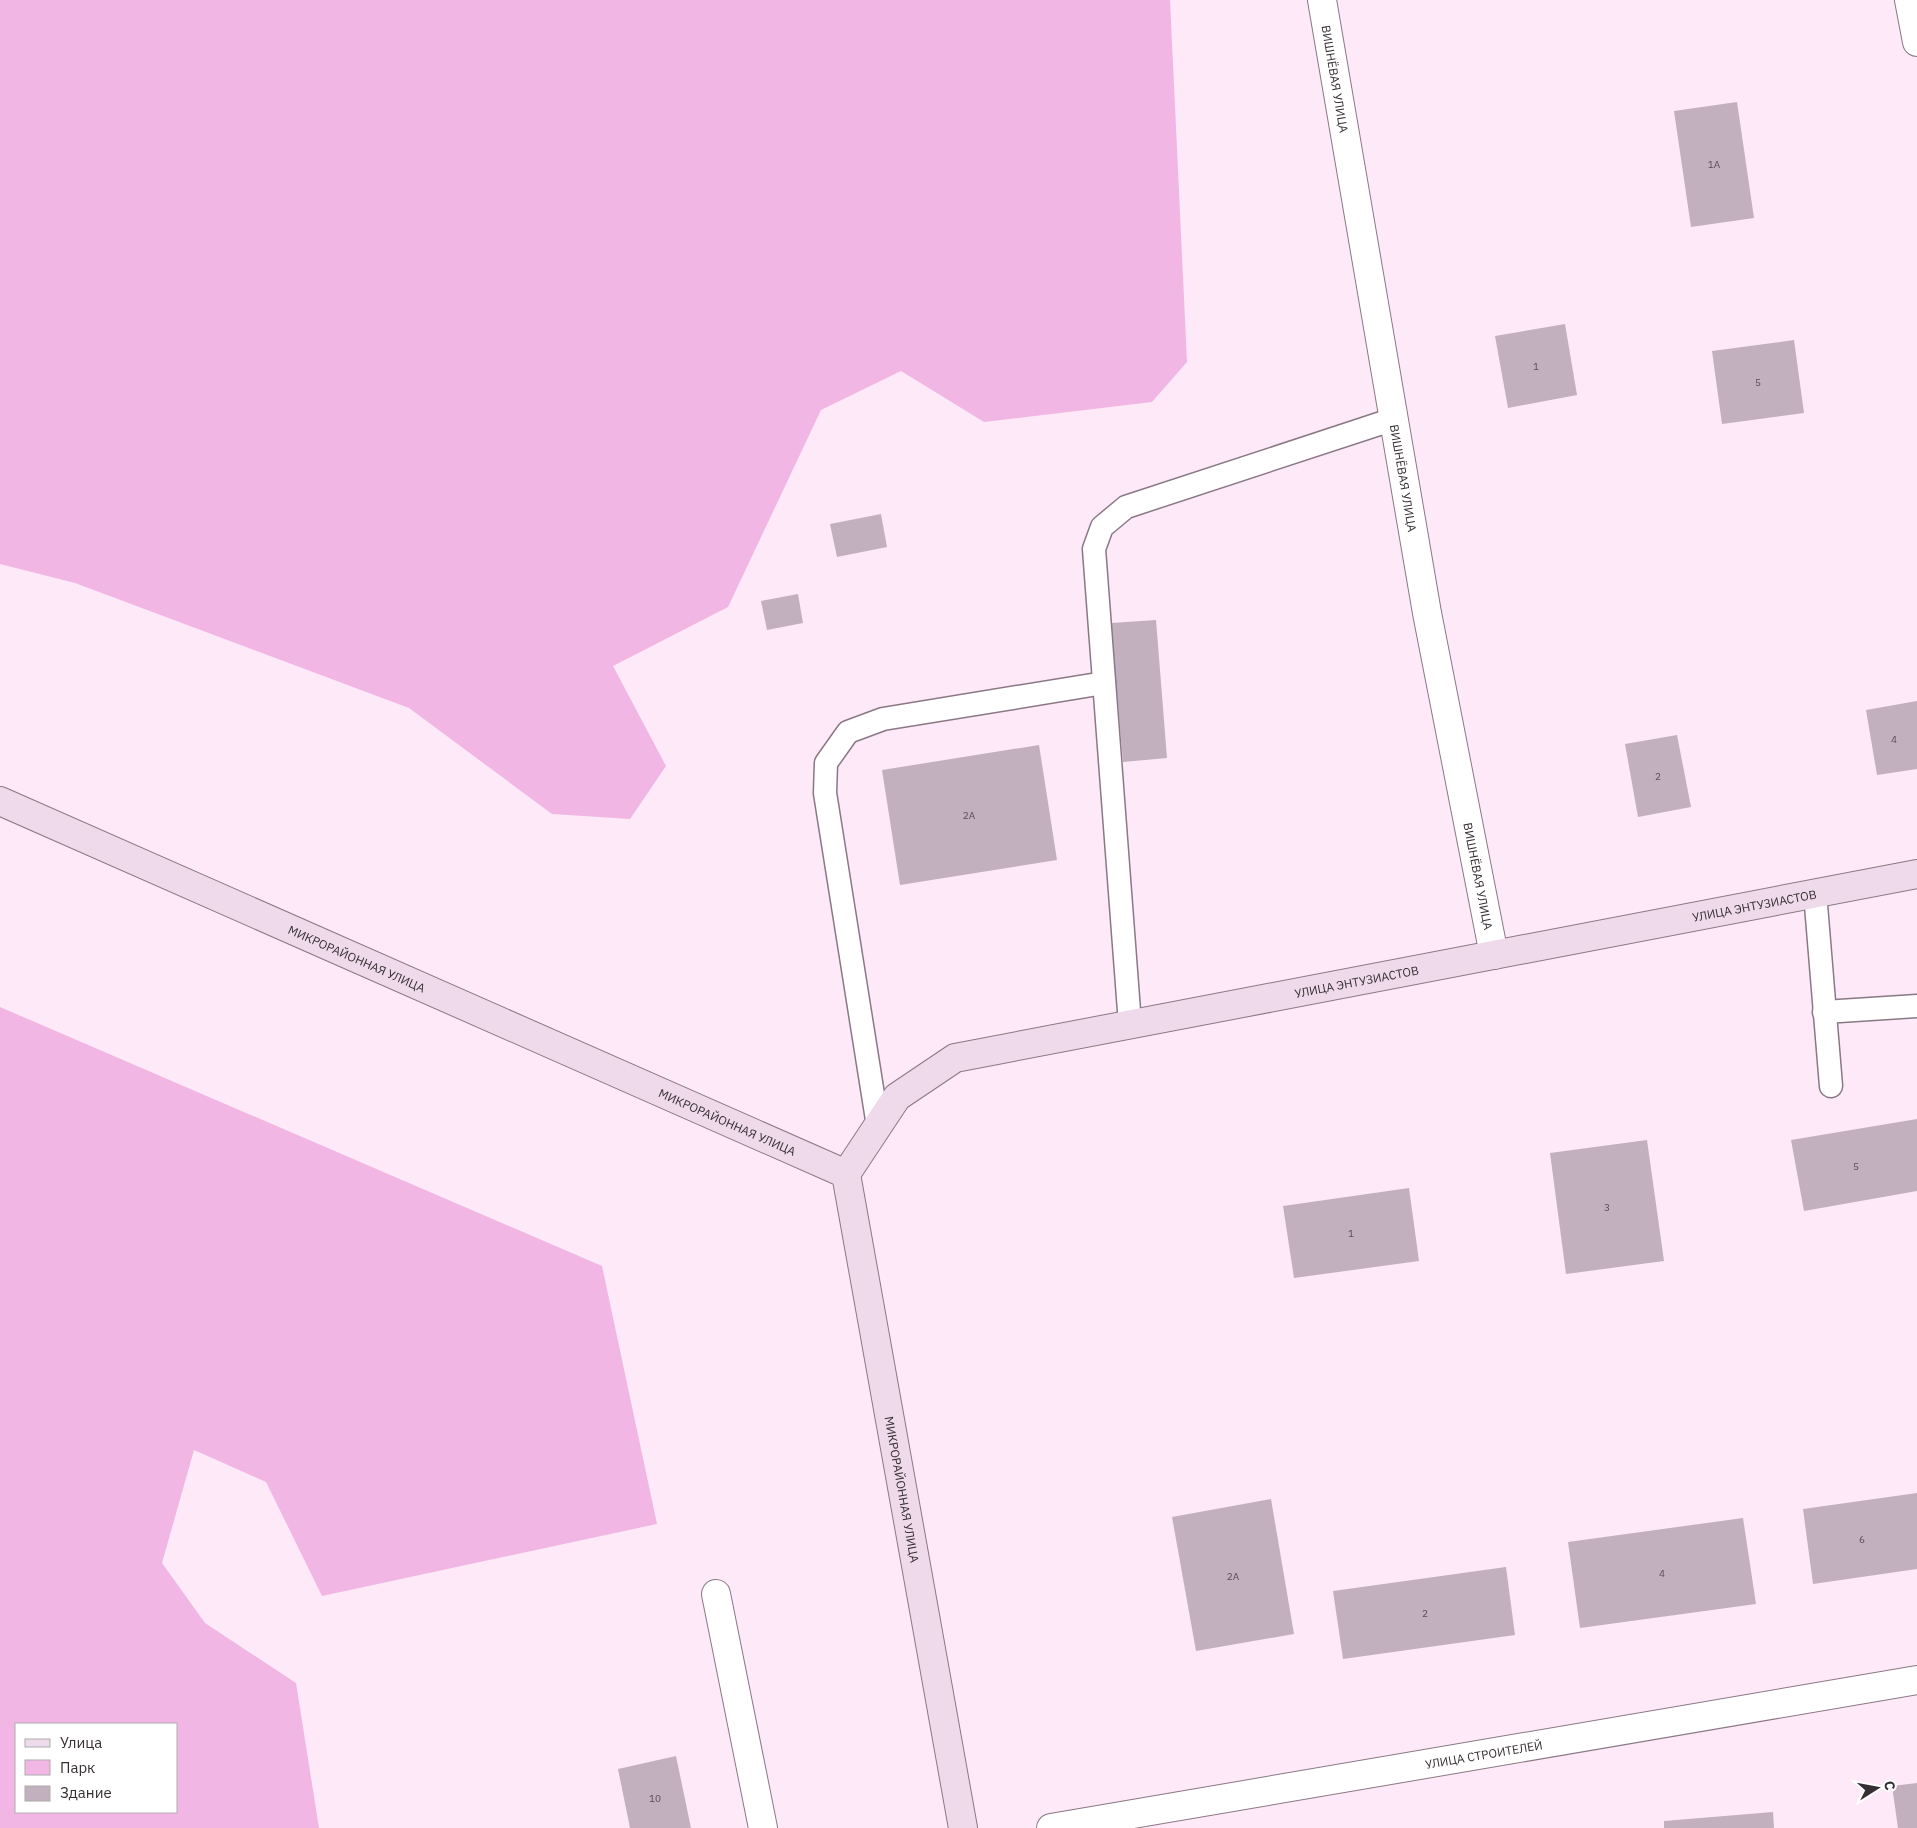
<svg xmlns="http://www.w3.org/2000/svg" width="1917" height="1828" font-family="'IBM Plex Sans',sans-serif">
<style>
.green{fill:#f2b6e4;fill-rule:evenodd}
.building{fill:#c3b0be}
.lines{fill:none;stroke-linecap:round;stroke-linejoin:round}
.lane-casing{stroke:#8a7885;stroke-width:25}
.street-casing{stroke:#8a7885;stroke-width:30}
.secondary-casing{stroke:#8a7885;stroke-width:30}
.lane{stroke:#fff;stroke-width:22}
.street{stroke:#fff;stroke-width:28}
.secondary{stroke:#eedaea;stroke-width:28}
.labels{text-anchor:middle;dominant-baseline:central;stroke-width:4;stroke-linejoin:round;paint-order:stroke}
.number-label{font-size:10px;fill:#584e56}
.street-label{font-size:12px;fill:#352e33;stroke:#fff}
</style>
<rect width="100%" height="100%" fill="#fde9f7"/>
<g class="green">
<path d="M0 0H1170L1187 362 1152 402 984 422 901 371 821 410 728 607 613 666 666 766 630 819 552 814 409 708 75 583 0 564Z"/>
<path d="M0 1007 602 1266 657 1524 322 1596 266 1482 194 1450 162 1563 205 1623 296 1683 319 1828H0ZM176 1724V1812H16V1724Z"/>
</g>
<g class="building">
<path d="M1737 102 1754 218 1691 227 1674 111Z"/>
<path d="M1565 324 1577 395 1508 408 1495 336Z"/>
<path d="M1794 340 1804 413 1722 424 1712 351Z"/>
<path d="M881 514 887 547 837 557 830 524Z"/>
<path d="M798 594 803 623 767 630 761 601Z"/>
<path d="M1156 620 1167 758 1123 762 1111 623Z"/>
<path d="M1917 701V769L1877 775 1866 710Z"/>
<path d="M1677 735 1691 807 1638 817 1625 744Z"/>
<path d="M1039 745 1057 860 900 885 882 770Z"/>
<path d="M1917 1119V1191L1804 1211 1791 1140Z"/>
<path d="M1647 1140 1664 1261 1566 1274 1550 1153Z"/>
<path d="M1409 1188 1419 1261 1294 1278 1283 1206Z"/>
<path d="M1917 1493V1569L1813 1584 1803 1509Z"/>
<path d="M1271 1499 1294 1634 1196 1651 1172 1517Z"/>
<path d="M1743 1518 1756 1604 1580 1628 1568 1542Z"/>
<path d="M1506 1567 1515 1635 1343 1659 1333 1591Z"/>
<path d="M676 1756 691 1828H630L618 1769Z"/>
<path d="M1917 1783V1828H1898L1892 1786Z"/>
<path d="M1773 1812 1774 1828H1664V1821Z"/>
</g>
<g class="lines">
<defs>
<g id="lane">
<path d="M1815 893 1831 1086"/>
<path d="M1824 1012 1917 1006"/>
<path d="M1130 1024 1094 549 1102 527 1126 507 1394 419"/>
<path d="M878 1126 825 793 826 763 848 732 883 719 1104 683"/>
</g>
<g id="street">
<path id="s1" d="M1322 0 1427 613 1494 955"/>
<path d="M1909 0 1917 42"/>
<path d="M716 1594 763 1828"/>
<path id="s2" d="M1051 1828 1917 1680"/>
</g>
<g id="secondary">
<path id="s3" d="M0 801 846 1174 963 1828"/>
<path id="s4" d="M846 1174 897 1097 955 1058 1917 874"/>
</g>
</defs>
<use href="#lane" class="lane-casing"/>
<use href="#street" class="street-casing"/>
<use href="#secondary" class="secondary-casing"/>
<use href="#lane" class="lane"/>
<use href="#street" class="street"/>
<use href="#secondary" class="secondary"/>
</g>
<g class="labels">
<g class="number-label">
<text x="1714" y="164">1А</text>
<text x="1536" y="366">1</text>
<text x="1758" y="382">5</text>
<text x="1894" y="739">4</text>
<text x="1658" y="776">2</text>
<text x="969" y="815">2А</text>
<text x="1856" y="1166">5</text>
<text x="1607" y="1207">3</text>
<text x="1351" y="1233">1</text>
<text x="1862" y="1539">6</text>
<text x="1662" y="1573">4</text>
<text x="1233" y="1576">2А</text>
<text x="1425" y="1613">2</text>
<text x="655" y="1798">10</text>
</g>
<g class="street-label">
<text stroke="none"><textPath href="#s1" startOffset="80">ВИШНЁВАЯ УЛИЦА</textPath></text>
<text stroke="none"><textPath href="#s1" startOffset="485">ВИШНЁВАЯ УЛИЦА</textPath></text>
<text stroke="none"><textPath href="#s1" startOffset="890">ВИШНЁВАЯ УЛИЦА</textPath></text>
<text stroke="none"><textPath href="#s4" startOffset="976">УЛИЦА ЭНТУЗИАСТОВ</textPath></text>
<text stroke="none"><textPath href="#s3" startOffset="390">МИКРОРАЙОННАЯ УЛИЦА</textPath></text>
<text stroke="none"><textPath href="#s4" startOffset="571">УЛИЦА ЭНТУЗИАСТОВ</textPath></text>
<text stroke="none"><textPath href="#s3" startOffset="795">МИКРОРАЙОННАЯ УЛИЦА</textPath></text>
<text stroke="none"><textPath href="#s3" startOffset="1245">МИКРОРАЙОННАЯ УЛИЦА</textPath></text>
<text stroke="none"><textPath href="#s2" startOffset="439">УЛИЦА СТРОИТЕЛЕЙ</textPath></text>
</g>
</g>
<rect x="15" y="1723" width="162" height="90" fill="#ffffff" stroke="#aeabad"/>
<rect x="25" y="1739" width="25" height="8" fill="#eedaea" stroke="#aeabad"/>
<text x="60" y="1748" font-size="15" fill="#352e33">Улица</text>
<rect x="25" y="1760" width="25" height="15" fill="#f2b6e4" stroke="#aeabad"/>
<text x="60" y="1773" font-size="15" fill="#352e33">Парк</text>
<rect x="25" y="1786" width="25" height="15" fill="#c3b0be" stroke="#aeabad"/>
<text x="60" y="1798" font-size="15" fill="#352e33">Здание</text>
<g transform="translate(1877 1788) rotate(79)" stroke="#ffffff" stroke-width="4" paint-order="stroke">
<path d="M0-4L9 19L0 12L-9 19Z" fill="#352e33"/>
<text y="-8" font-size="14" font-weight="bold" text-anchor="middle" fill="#352e33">С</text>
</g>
</svg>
